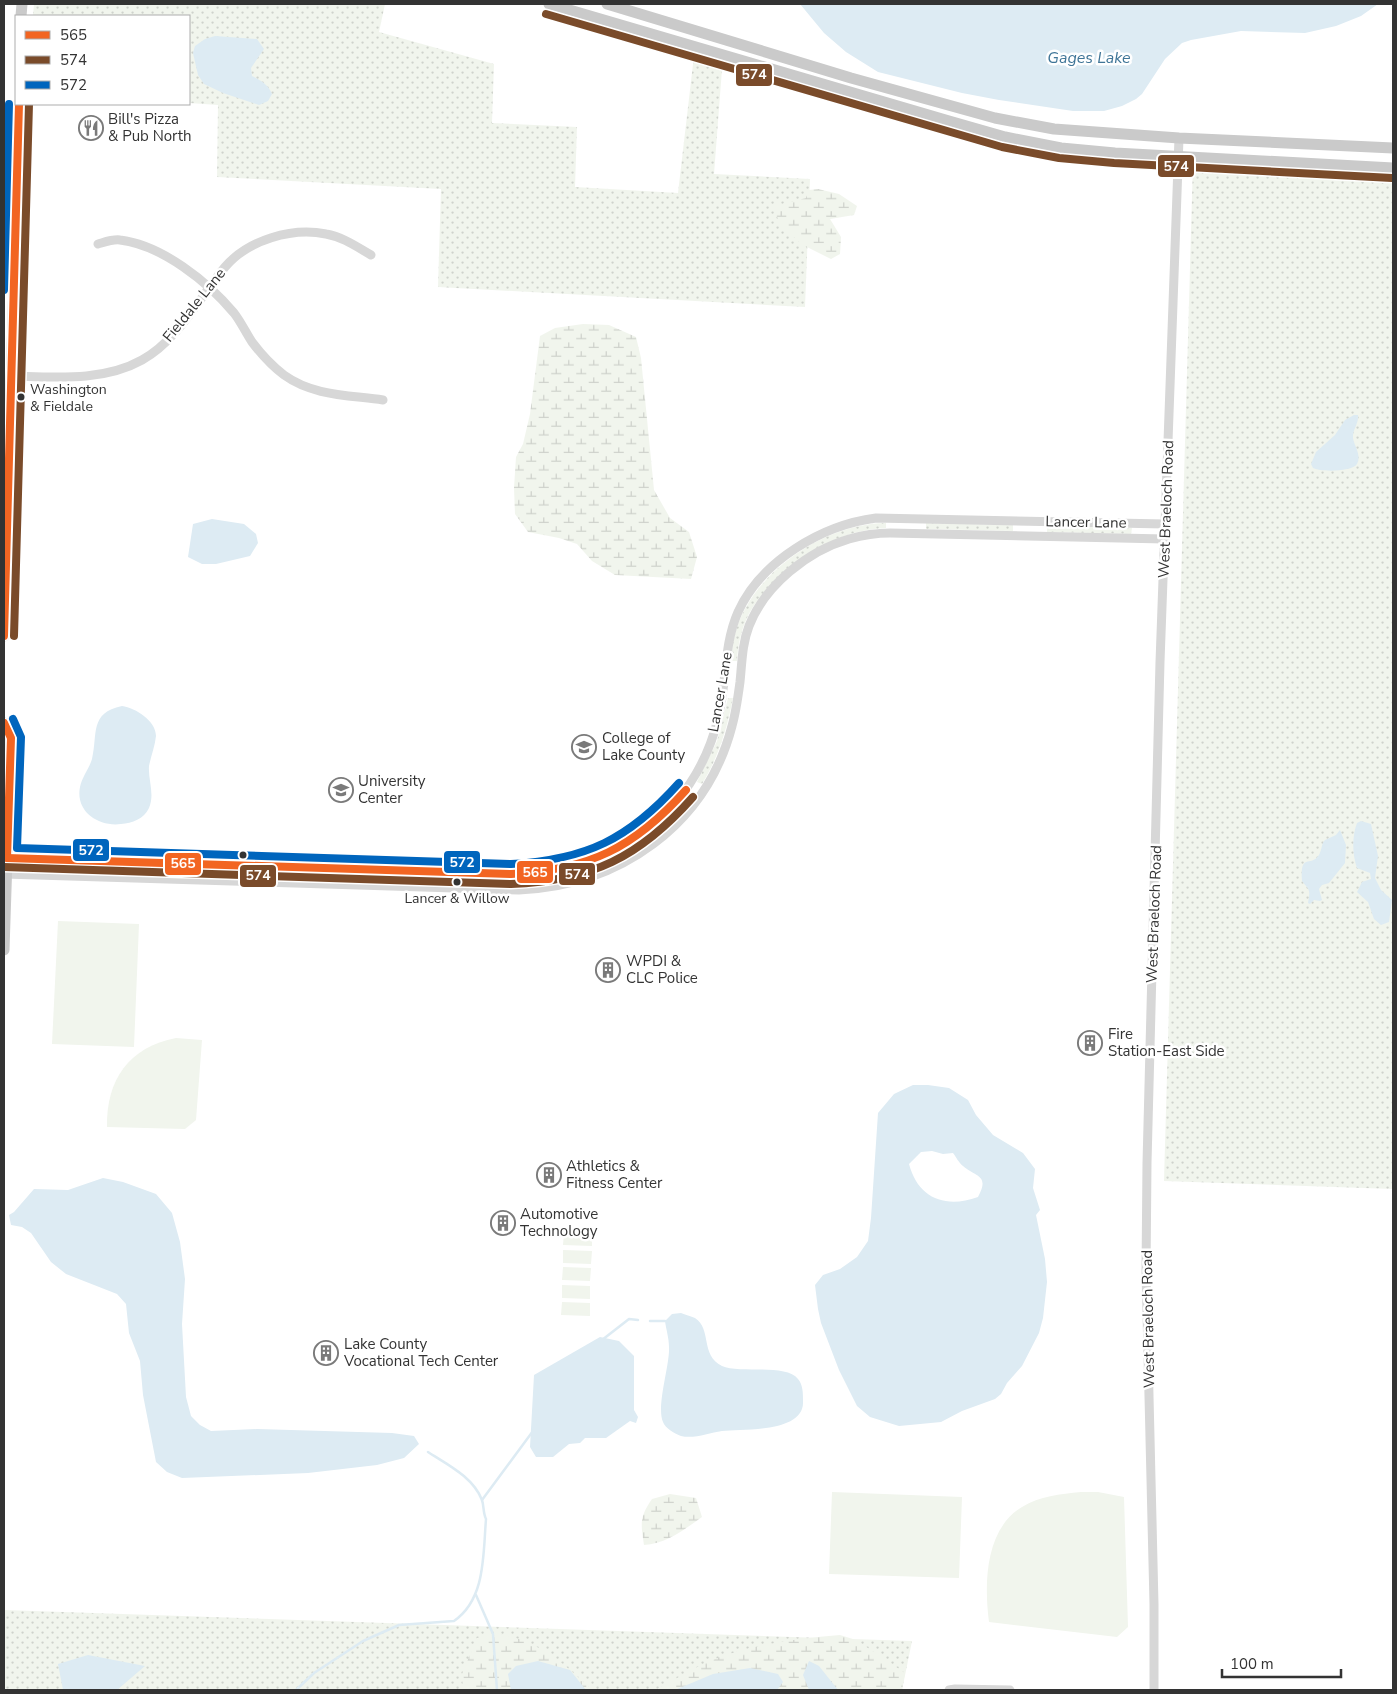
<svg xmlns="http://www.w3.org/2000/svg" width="1397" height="1694" font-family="'Nunito Sans',sans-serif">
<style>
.grass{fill:url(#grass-dots)}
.wetland{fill:url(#wetland-marsh)}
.pitch{fill:#f1f5ed}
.water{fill:#ddebf3;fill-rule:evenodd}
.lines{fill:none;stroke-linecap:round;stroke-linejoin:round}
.stream{stroke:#ddebf3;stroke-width:2.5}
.minor{stroke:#d7d7d7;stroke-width:9}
.major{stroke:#cacaca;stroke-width:11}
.bus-1-casing{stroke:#fff;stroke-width:11}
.bus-2-casing{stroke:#fff;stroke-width:11}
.bus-3-casing{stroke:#fff;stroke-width:11}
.bus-1{stroke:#f26522;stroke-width:8}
.bus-2{stroke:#7a4b2a;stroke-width:8}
.bus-3{stroke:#0065bd;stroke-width:8}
.bus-dot{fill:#333;stroke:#fff;stroke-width:2}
.labels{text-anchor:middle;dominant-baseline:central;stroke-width:5;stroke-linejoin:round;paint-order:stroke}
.bus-label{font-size:14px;fill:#333;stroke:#fff;text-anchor:start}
.poi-label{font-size:15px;fill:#333;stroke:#fff;text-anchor:start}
.street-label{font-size:15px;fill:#333;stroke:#fff}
.water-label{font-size:16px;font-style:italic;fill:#3f7597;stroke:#fff}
.line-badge{stroke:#fff;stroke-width:2}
.badge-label{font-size:14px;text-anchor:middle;font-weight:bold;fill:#fff}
</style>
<defs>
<pattern id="grass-dots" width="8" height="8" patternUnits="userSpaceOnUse" patternTransform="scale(1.25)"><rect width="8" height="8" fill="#f1f5ed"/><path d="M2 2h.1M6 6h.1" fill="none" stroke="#cfd2cc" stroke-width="1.8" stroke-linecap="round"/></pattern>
<pattern id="wetland-marsh" width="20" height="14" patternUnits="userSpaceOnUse" patternTransform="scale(1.25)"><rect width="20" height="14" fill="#f1f5ed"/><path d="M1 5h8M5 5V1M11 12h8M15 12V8" fill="none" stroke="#cfd2cc"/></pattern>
</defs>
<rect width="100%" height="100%" fill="#fff"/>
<g class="grass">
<path d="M34 4H385L379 32 494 64 492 123 577 127 575 187 678 193 695 47 723 56 714 174 810 179 805 307 438 287 441 189 217 177 218 105 189 103V16H33Z"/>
<path d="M1193 162 1393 172V1189L1164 1181Z"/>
<path d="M886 523V528C850 530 822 543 794 565 759 593 740 615 737 661H731C732 643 736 625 745 609 770 562 832 523 886 523Z"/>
<path d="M926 523 1013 525V531L926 529Z"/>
<path d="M1047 526 1132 528 1131 534 1047 532Z"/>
<path d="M728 698H733C727 729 718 758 702 784L697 782 717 741Z"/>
<path d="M681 804 685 808 674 820 641 847 638 842 660 825Z"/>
<path d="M614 856 616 861C575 880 545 885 500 885V879C539 880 578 873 614 856Z"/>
<path d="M32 863 82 865 81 871 33 870Z"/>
<path d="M86 865 207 869V875L85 872Z"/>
<path d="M243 870 461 877V884L243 877Z"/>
<path d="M4 1610 912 1641 902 1690H4Z"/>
</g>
<g class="wetland">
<path d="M818 189 839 194 857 206 854 215 830 219 841 237 840 254 831 259 801 244 779 223 774 206 806 198 809 190Z"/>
<path d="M583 324 609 325 636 337 641 358 654 490 670 518 689 532 697 557 691 579 615 575 592 561 577 544 559 538 528 532 515 514 514 488 516 457 523 444 530 414 540 336 555 328Z"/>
<path d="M670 1494 696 1498 702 1517C685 1529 666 1544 644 1545 641 1523 639 1518 652 1499Z"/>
<path d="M493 1634C533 1636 565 1664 592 1690H463L462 1674 477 1638Z"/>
<path d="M840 1635 856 1640 905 1673 902 1690H655C673 1681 691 1669 710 1661 751 1644 796 1639 840 1635Z"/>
</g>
<g class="pitch">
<path d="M58 921 139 924 134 1047 52 1044Z"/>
<path d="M176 1038 202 1040 196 1120 185 1129 107 1127C106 1080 129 1047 176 1038Z"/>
<path d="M564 1232 592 1233V1246L563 1245Z"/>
<path d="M563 1250 592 1251 591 1264 563 1263Z"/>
<path d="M563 1267 591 1268 590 1281 562 1280Z"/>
<path d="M562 1285 590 1286V1299L562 1298Z"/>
<path d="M562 1302 590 1303V1316L561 1315Z"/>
<path d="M832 1492 962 1497 959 1578 829 1574Z"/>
<path d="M1081 1492H1098L1124 1497 1128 1627 1117 1637 989 1622C984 1584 985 1529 1022 1507 1040 1496 1060 1494 1081 1492Z"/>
</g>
<g class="water">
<path d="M800 4H1378L1361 16 1336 26 1305 33 1241 31 1191 40 1182 43 1165 59 1142 94 1136 99 1122 106 1104 111H1073L999 100 962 93 878 72 846 52 824 33Z"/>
<path d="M215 36 257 39 264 49 251 68 252 76C261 81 268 84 272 94L268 101 259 105 223 93 204 84 198 75 193 53 195 46 205 39Z"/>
<path d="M1354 415H1358C1359 424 1352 430 1353 438 1354 446 1362 455 1357 464 1352 472 1320 472 1313 468L1311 464 1316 452 1335 435 1345 420Z"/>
<path d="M212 519 244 524 256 534 258 543 250 556 216 564H202L188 557 193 524Z"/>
<path d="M122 706C136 708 156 721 156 736 155 746 151 756 149 766 148 780 155 794 149 808 144 819 132 823 121 824 99 827 75 812 80 787 82 777 89 769 92 759 98 734 89 713 122 706Z"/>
<path d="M1361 821 1371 824 1378 856 1375 878 1381 890 1392 900 1389 922 1381 925 1374 919 1368 902 1357 892 1362 882 1371 879 1370 873 1357 868C1352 854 1352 836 1357 823Z"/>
<path d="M1340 830 1346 845 1345 863 1329 883 1322 885 1319 889 1322 900 1320 901 1314 900 1310 904 1308 903C1311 889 1309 890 1302 881 1300 852 1310 868 1319 855 1322 850 1321 844 1325 840L1336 835Z"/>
<path d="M913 1085H928L949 1088 968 1100 976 1115 993 1135 1023 1153 1035 1169 1033 1188 1040 1210 1036 1215 1045 1259 1047 1282 1043 1318 1039 1333 1022 1366 1007 1383 1001 1394 995 1399 962 1411 941 1422 899 1426 870 1417 857 1406 839 1370 821 1323 818 1309 815 1285 823 1275 840 1269 857 1257 868 1241 871 1218 878 1113 894 1094ZM932 1151 943 1154 953 1153C956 1157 959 1163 963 1166 976 1177 990 1175 978 1197 945 1209 918 1198 909 1164L921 1152Z"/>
<path d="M103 1178 123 1182 156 1194 172 1213 180 1242 185 1279 182 1324 186 1397 191 1416 200 1425 211 1431 257 1429 392 1433 414 1436 419 1444 404 1458 377 1465 308 1473 182 1478 167 1472 156 1462 143 1395 140 1361 129 1333 126 1304 117 1294 66 1274 51 1262 31 1233 22 1227 11 1225 9 1215 14 1212 34 1189 68 1190Z"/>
<path d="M681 1313C685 1315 691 1316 695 1318 712 1329 700 1355 722 1366 738 1374 786 1363 798 1379 803 1385 803 1393 803 1401 805 1433 742 1429 722 1431 709 1433 694 1439 681 1436 675 1434 665 1428 663 1422 656 1406 670 1365 669 1347 669 1338 666 1329 665 1321L672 1314Z"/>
<path d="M600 1337 619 1341 634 1356V1410L638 1417 636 1423 630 1421 606 1438H585L580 1443 569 1444 553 1457H536L530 1447 534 1375Z"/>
<path d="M88 1655 145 1666 117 1690H63L58 1664Z"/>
<path d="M538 1661 570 1670 586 1690H511L508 1674 516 1666Z"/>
<path d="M809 1661 819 1666 838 1690H809L803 1675Z"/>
<path d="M750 1668 778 1674 783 1682 777 1690H675L713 1674Z"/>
</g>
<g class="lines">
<g class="stream">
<path d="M650 1321H665"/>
<path d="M602 1340 629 1319 638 1320"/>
<path d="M482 1500 533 1431"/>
<path d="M476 1595 493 1634 497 1690"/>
<path d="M296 1690 314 1673 363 1641 399 1625 454 1621C486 1599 483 1554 486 1519 483 1513 484 1506 482 1500 473 1477 448 1465 428 1452"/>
</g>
<g class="minor">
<path d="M4 143 18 150"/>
<path d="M98 244C105 242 113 239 120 240 162 245 208 282 234 313 241 322 246 333 252 342 261 354 272 366 284 375 313 396 349 395 383 400"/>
<path d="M11 376C54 377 103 382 142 360 179 339 199 298 225 267 248 240 292 227 326 234 343 237 357 247 371 255"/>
<path d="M4 858 511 874C609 874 694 816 718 719 727 684 723 646 738 612 761 561 822 525 876 518L1165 524"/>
<path d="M4 874 519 890C619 886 706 826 732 726 736 712 738 697 740 682 742 663 742 644 749 626 765 585 808 551 849 539 863 535 877 533 890 533L1165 539"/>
<path d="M949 1690 955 1689 1010 1690"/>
<path d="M1154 1690V1604L1146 1271 1147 1163 1160 662 1179 138"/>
</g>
<g class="major">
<path d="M549 4 949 121 1005 137 1061 148 1115 153 1393 168"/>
<path d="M607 4 851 78 995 118 1054 129 1179 138 1393 148"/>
<path d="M21 16 22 4"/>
<path d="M4 636 19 104"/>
<path d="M4 723 11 738 4 950"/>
</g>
<defs>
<g id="bus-1">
<path d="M4 636 19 104"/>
<path d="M4 723 11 738 7 858"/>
<path d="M7 858 511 874C589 870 634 848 686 790"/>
</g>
<g id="bus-2">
<path d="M546 14 1002 147 1059 158 1114 163 1392 178"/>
<path d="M14 636 29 104"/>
<path d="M4 867 511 884C591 881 640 857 693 797"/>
</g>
<g id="bus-3">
<path d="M4 290 9 104"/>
<path d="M13 719 21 737 17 848 511 864C586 860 629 839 679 783"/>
</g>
</defs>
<use href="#bus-1" class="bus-1-casing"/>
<use href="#bus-2" class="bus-2-casing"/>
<use href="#bus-3" class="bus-3-casing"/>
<use href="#bus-1" class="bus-1"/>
<use href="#bus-2" class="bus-2"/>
<use href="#bus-3" class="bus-3"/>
</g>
<defs>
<symbol id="restaurant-ring" viewBox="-11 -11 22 22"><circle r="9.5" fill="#fff" stroke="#7a7a7a" stroke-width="1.5"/><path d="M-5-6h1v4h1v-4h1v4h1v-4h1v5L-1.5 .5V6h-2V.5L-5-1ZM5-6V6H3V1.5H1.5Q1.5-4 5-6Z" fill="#7a7a7a"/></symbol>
<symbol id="university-ring" viewBox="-11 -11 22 22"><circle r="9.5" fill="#fff" stroke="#7a7a7a" stroke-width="1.5"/><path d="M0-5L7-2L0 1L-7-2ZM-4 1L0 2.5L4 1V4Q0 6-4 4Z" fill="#7a7a7a"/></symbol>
<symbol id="school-ring" viewBox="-11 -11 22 22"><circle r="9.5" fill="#fff" stroke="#7a7a7a" stroke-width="1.5"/><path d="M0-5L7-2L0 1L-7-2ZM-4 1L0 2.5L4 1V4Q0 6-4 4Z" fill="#7a7a7a"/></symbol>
<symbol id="building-ring" viewBox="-11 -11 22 22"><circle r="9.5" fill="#fff" stroke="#7a7a7a" stroke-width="1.5"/><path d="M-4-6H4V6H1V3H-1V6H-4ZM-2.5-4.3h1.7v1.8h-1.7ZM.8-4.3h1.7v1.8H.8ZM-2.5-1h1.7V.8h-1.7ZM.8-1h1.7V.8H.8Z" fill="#7a7a7a"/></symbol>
</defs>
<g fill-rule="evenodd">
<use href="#restaurant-ring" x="77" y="114" width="28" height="28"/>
<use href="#university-ring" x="570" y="733" width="28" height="28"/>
<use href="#school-ring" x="327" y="776" width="28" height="28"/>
<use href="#building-ring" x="594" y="956" width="28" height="28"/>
<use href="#building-ring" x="1076" y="1029" width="28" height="28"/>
<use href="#building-ring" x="535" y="1161" width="28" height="28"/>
<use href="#building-ring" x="489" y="1209" width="28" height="28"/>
<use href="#building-ring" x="312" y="1339" width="28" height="28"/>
</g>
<g class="bus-dot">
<circle cx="21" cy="397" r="4.5"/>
<circle cx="243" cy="855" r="4.5"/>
<circle cx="457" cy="882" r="4.5"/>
</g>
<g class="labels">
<g class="bus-label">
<text x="30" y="389">Washington<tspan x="30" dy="17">&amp; Fieldale</tspan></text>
<text x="457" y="898" text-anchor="middle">Lancer &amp; Willow</text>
</g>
<g class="poi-label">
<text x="108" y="119">Bill's Pizza<tspan x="108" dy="17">&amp; Pub North</tspan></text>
<text x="602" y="738">College of<tspan x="602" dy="17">Lake County</tspan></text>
<text x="358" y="781">University<tspan x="358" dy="17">Center</tspan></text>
<text x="626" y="961">WPDI &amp;<tspan x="626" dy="17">CLC Police</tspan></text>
<text x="1108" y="1034">Fire<tspan x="1108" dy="17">Station-East Side</tspan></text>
<text x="566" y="1166">Athletics &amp;<tspan x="566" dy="17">Fitness Center</tspan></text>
<text x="520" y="1214">Automotive<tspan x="520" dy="17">Technology</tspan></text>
<text x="344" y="1344">Lake County<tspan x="344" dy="17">Vocational Tech Center</tspan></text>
</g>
<g class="street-label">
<text transform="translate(194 305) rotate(-51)">Fieldale Lane</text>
<text transform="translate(1166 509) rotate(-88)">West Braeloch Road</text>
<text transform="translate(1086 522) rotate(1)">Lancer Lane</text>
<text transform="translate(720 692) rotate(-80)">Lancer Lane</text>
<text transform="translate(1154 914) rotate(-88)">West Braeloch Road</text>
<text transform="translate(1148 1319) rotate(-91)">West Braeloch Road</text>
</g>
<g class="water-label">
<text x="1089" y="58">Gages Lake</text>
</g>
</g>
<g class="line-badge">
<rect x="735" y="63" width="38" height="24" rx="5" fill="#7a4b2a"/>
<rect x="1157" y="154" width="38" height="24" rx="5" fill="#7a4b2a"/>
<rect x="72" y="838" width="38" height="24" rx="5" fill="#0065bd"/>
<rect x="443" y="850" width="38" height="24" rx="5" fill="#0065bd"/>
<rect x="164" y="852" width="38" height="24" rx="5" fill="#f26522"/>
<rect x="516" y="860" width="38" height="24" rx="5" fill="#f26522"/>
<rect x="558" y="862" width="38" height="24" rx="5" fill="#7a4b2a"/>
<rect x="239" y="864" width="38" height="24" rx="5" fill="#7a4b2a"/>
</g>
<g class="badge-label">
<text x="754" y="79">574</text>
<text x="1176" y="171">574</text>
<text x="91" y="855">572</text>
<text x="462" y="867">572</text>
<text x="183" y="868">565</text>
<text x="535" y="877">565</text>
<text x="577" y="879">574</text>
<text x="258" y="880">574</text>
</g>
<rect width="1397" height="1694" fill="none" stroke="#333333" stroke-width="10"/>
<rect x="15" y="15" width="175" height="90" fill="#ffffff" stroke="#adadad"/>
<rect x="25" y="31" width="25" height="8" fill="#f26522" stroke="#adadad"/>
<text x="60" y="40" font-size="15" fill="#333333">565</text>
<rect x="25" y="56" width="25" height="8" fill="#7a4b2a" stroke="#adadad"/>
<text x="60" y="65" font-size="15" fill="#333333">574</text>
<rect x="25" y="81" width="25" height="8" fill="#0065bd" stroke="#adadad"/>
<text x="60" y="90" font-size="15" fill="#333333">572</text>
<path d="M1222 1669v8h119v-8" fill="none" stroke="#333333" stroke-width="2.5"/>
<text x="1230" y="1669" font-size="15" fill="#333333" stroke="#ffffff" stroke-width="4" paint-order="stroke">100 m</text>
</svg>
